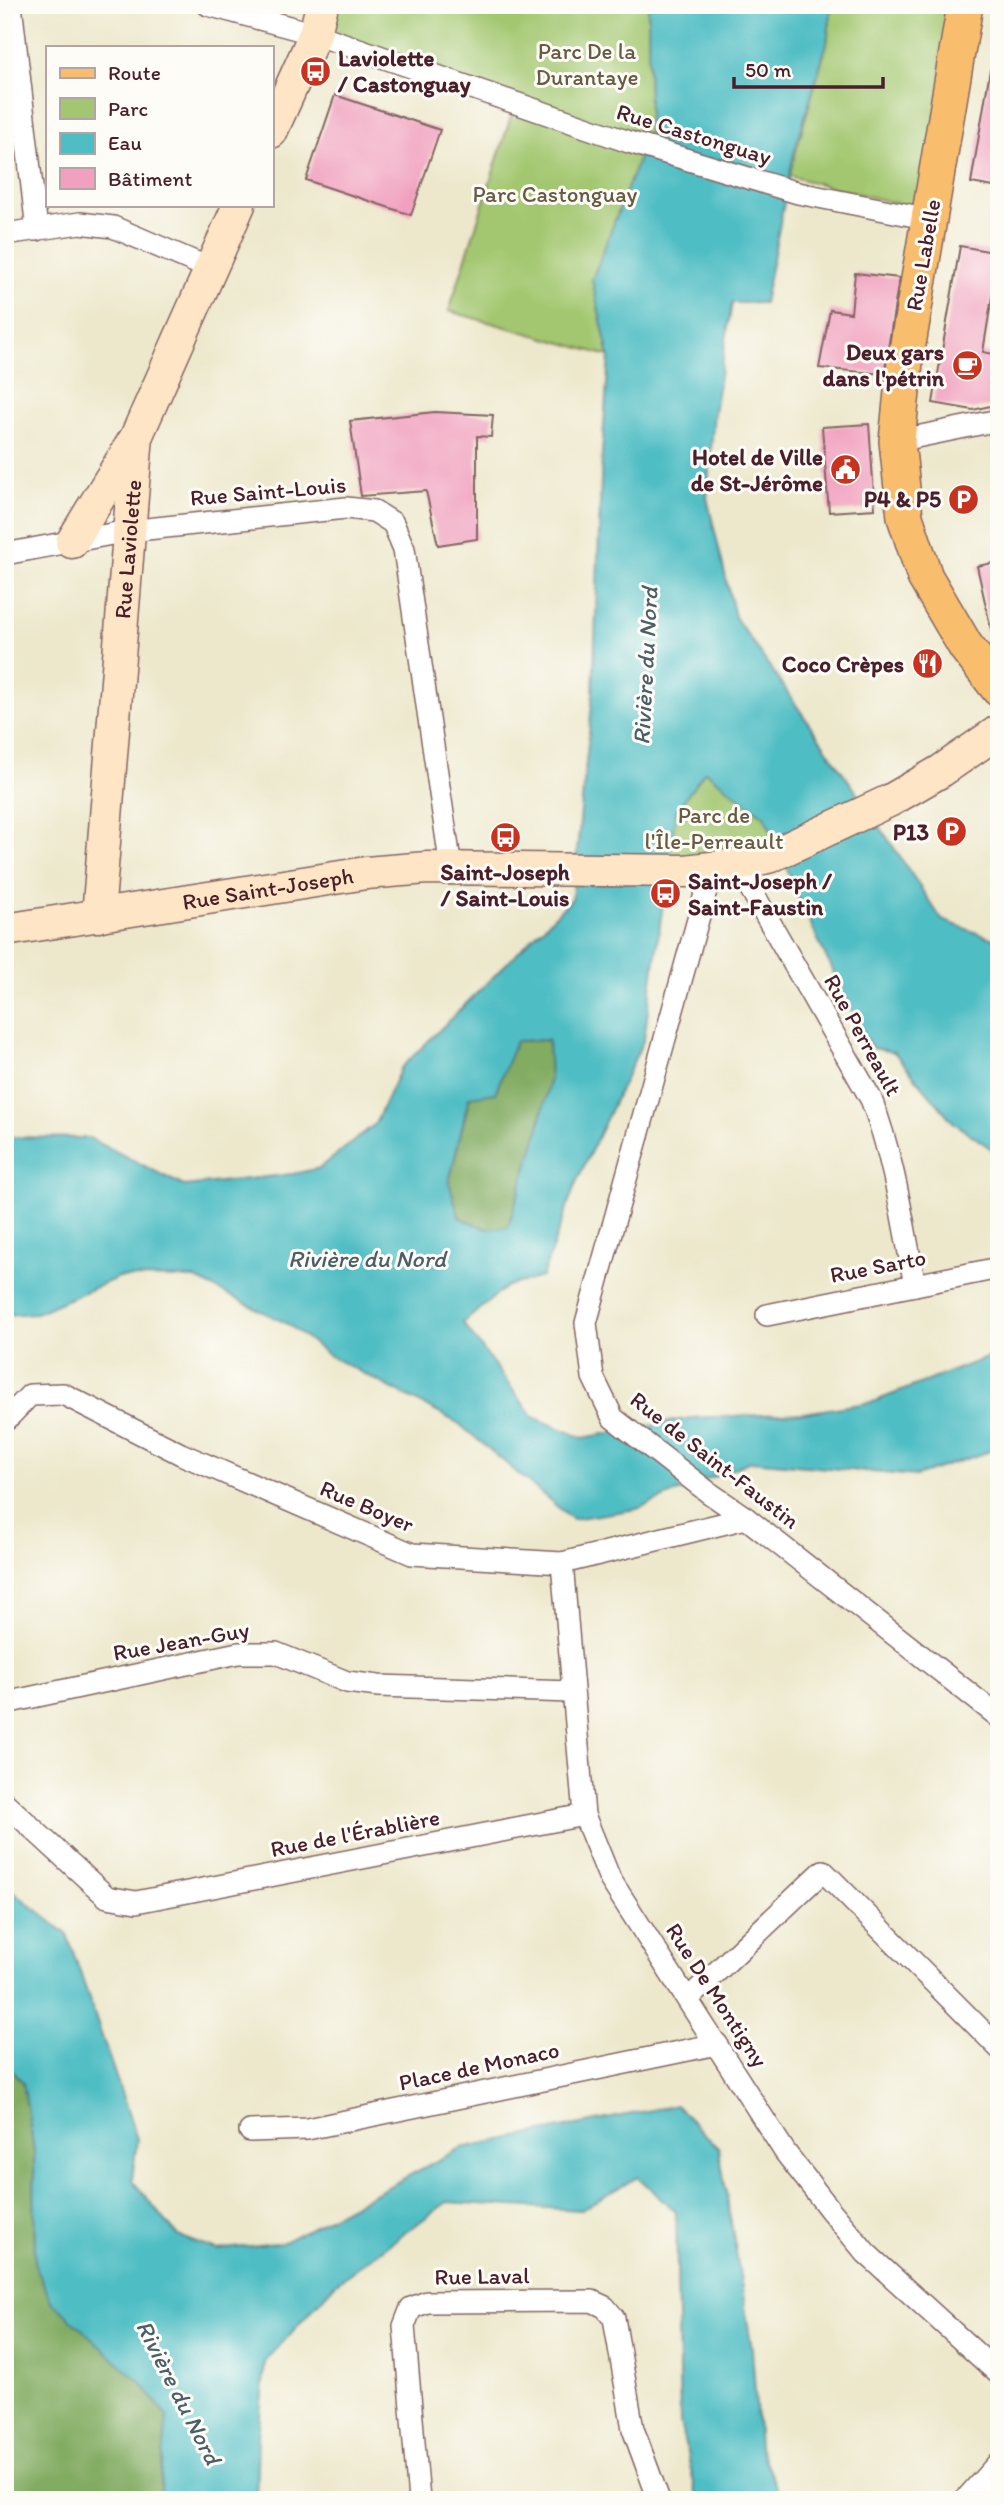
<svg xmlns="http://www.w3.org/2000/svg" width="1004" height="2505" font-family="Itim,sans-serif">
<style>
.green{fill:#a3c770;stroke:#76734e;stroke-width:2}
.forest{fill:#82ac62;stroke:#666646;stroke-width:2}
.water{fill:#4fbec4;stroke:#4c6e78;stroke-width:2;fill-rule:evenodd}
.building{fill:#f1a1bf}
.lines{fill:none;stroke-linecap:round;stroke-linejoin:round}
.street-casing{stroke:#836563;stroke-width:24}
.secondary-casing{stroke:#836563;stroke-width:35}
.primary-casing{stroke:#836563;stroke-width:38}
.street{stroke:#fff;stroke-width:21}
.secondary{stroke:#fde5c5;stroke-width:32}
.primary{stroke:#f9be6d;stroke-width:35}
.labels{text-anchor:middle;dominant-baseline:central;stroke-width:6;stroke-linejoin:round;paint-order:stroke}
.park-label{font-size:23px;fill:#695a43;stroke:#fdfcf7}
.poi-label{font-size:23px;font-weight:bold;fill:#4a1f2b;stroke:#fdfcf7;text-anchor:end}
.street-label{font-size:23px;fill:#4a1f2b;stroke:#fdfcf7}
.water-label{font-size:24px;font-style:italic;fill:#4c5f68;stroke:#fdfcf7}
</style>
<rect width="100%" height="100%" fill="#fdfcf7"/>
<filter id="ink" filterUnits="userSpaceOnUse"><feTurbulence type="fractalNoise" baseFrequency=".0143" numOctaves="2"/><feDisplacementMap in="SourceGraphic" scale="14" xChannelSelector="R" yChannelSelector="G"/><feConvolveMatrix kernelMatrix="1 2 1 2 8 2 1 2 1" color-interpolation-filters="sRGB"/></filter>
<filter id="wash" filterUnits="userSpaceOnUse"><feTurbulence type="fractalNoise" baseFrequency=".00686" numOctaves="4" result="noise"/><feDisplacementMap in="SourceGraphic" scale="28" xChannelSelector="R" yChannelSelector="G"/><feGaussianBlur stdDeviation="1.57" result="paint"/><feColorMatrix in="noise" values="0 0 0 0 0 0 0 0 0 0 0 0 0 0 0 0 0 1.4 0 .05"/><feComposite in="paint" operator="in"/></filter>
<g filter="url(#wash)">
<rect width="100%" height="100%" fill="#ede8cc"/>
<g class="green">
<path d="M322 5H648L649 132 629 142 315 34Z"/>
<path d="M832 5H958L925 211 789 176 827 43Z"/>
<path d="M514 107 641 153 592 280 609 356 449 311Z"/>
<path d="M705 771 764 816 777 843 668 864 676 811Z"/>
</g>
<g class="forest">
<path d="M548 1040 550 1078 538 1132 508 1228 486 1229 459 1217 449 1182 470 1096 495 1093 516 1041Z"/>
<path d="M5 2064 23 2082 34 2150 35 2265 143 2385 167 2416 159 2500H5Z"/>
</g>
<g class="water">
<path d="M648 5H832L827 43 794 153 764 303H732L714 412 707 498 735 617 862 800 942 920 999 941V1154L953 1122 894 1052 872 1048 857 1022 796 893 777 843 764 816 705 771 676 811 644 1039 575 1185 542 1277 507 1286 463 1323 533 1417 583 1438 691 1418 804 1413 873 1402 999 1353V1448L916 1476 751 1461 637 1509 572 1519 458 1423 328 1355 288 1324 194 1278 119 1277 36 1313 5 1315V1137L89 1138 184 1186 293 1174 320 1168 375 1124 401 1068 572 899 593 694 602 453 609 356 592 280 649 132ZM548 1040 550 1078 538 1132 508 1227 486 1229 459 1217 449 1182 469 1097 495 1093 516 1041Z"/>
<path d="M5 1885 67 1934 137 2139 132 2180 178 2236 217 2250 284 2242 461 2148 676 2105 719 2149 752 2349 759 2447 782 2500H698L680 2423 676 2212 638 2177 581 2210 447 2202 335 2284 265 2362 258 2437 256 2500H159L167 2416 143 2385 51 2301 35 2265 34 2150 23 2082 5 2064Z"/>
</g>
<g id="blocks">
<g class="building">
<path d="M990 70 999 71V188L971 183Z"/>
<path d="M335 95 440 130 411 215 306 180Z"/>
<path d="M960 246 999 253 983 352 999 355V404L973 410 933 403Z"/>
<path d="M855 273 899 278 884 374 819 368 830 310 851 313Z"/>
<path d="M435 412 493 415 491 437 477 436V539L438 545 426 491 361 496 350 421Z"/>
<path d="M869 424 875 509 829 512 822 427Z"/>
<path d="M999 562V633L992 634 977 566Z"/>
</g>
</g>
</g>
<g filter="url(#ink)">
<use href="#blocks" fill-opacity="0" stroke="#836563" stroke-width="2"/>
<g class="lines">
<defs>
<g id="street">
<path d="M11 5 37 230"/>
<path d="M208 5 315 34 629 142 798 193 930 219"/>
<path d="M5 234 80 223 113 227 211 269"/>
<path d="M897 441 999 420"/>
<path d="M5 554 128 531 346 508 374 511 393 523 404 549 451 868"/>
<path d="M737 865 871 1099C894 1158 903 1223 915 1285"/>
<path d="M712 869 586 1323 593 1377 613 1418 708 1492 746 1518 999 1717"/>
<path d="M767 1315 999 1268"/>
<path d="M5 1421 30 1395 63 1394 181 1454 412 1554 562 1563 746 1518"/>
<path d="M562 1563 584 1815 610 1879 785 2152 831 2211 866 2253 999 2374"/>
<path d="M5 1703 238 1653H276L347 1682 378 1686 572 1692"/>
<path d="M5 1803 107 1897 136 1902 584 1815"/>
<path d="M688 1999 823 1871 999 2048"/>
<path d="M250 2131 307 2129 717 2044"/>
<path d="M419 2500 404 2326 411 2308 427 2302 592 2301 605 2307 614 2318 633 2429 659 2500"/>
<path d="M965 2500 999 2462"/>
</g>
<g id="secondary">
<path d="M271 132 315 34 322 5"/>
<path d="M72 542 133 442"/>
<path id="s1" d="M98 916 137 435 239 205"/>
<path id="s2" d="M5 930 366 873 427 868 685 871 737 865 771 856 891 800 941 771 999 731"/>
</g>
<path id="primary" d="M965 5 905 362 897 441 905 517 925 577 966 647 999 689"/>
</defs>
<use href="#street" class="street-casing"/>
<use href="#secondary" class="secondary-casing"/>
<use href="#primary" class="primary-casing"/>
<use href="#street" class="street"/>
<use href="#secondary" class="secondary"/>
<use href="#primary" class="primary"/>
</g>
</g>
<defs>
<symbol id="bus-disc" viewBox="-11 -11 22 22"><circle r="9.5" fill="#c8321e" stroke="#fdfcf7"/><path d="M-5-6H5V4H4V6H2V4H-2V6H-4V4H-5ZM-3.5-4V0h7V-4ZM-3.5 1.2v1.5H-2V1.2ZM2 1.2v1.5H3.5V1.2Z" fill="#fff"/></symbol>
<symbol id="cafe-disc" viewBox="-11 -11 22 22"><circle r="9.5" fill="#c8321e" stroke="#fdfcf7"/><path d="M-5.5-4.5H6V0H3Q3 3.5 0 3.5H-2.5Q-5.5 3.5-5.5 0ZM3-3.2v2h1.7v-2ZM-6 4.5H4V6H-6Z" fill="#fff"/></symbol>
<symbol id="civic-disc" viewBox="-11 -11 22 22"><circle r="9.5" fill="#c8321e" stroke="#fdfcf7"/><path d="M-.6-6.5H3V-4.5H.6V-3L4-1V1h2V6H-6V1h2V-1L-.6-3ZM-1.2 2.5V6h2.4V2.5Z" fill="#fff"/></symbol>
<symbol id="parking-disc" viewBox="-11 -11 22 22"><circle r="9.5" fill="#c8321e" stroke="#fdfcf7"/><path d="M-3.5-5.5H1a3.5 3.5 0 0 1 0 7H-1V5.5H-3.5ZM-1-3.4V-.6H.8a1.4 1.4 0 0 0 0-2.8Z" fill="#fff"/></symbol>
<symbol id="restaurant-disc" viewBox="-11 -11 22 22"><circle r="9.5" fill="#c8321e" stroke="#fdfcf7"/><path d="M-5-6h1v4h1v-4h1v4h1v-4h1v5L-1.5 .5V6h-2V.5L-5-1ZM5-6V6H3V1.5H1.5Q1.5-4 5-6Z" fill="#fff"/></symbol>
</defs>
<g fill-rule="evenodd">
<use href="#bus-disc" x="298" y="54" width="35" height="35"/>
<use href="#cafe-disc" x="950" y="348" width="35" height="35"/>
<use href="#civic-disc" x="828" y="452" width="35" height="35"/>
<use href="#parking-disc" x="946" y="482" width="35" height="35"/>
<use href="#restaurant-disc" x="910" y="646" width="35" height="35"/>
<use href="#parking-disc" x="934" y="814" width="35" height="35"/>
<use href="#bus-disc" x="488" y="820" width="35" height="35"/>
<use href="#bus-disc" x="648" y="876" width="35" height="35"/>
</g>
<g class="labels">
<g class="park-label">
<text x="587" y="51">Parc De la<tspan x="587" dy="26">Durantaye</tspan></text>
<text x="555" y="194">Parc Castonguay</text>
<text x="714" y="815">Parc de<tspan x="714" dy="26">l'Île-Perreault</tspan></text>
</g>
<g class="poi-label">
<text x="338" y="58" text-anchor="start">Laviolette<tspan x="338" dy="26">/ Castonguay</tspan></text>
<text x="944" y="352">Deux gars<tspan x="944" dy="26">dans l'pétrin</tspan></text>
<text x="823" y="457">Hotel de Ville<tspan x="823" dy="26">de St-Jérôme</tspan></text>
<text x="941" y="499">P4 &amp; P5</text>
<text x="904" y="664">Coco Crèpes</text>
<text x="929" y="832">P13</text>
<text x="505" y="872" text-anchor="middle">Saint-Joseph<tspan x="505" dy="26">/ Saint-Louis</tspan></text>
<text x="688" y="881" text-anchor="start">Saint-Joseph /<tspan x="688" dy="26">Saint-Faustin</tspan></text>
</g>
<g class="street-label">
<text transform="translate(694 134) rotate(17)">Rue Castonguay</text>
<text transform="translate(923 255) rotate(-80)">Rue Labelle</text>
<text transform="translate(268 491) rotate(-5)">Rue Saint-Louis</text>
<text stroke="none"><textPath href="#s1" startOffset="368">Rue Laviolette</textPath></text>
<text stroke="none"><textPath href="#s2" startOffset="266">Rue Saint-Joseph</textPath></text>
<text transform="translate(863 1035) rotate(61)">Rue Perreault</text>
<text transform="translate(878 1266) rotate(-11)">Rue Sarto</text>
<text transform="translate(715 1460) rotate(38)">Rue de Saint-Faustin</text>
<text transform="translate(367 1506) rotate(23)">Rue Boyer</text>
<text transform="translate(181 1641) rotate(-10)">Rue Jean-Guy</text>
<text transform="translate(355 1833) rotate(-11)">Rue de l'Érablière</text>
<text transform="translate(717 1995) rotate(57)">Rue De Montigny</text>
<text transform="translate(479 2066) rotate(-12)">Place de Monaco</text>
<text transform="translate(482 2276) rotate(-1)">Rue Laval</text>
</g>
<g class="water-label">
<text transform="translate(645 666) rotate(-87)">Rivière du Nord</text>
<text x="367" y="1258">Rivière du Nord</text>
<text transform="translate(179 2392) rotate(63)">Rivière du Nord</text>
</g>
</g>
<rect width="1004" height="2505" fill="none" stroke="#fdfcf7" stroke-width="28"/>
<rect x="46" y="46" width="228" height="161" fill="#fdfcf7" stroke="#b5a4a5" stroke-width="2"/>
<rect x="60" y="68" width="35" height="10" fill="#f9be6d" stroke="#b5a4a5" stroke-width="2"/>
<text x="108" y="80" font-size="21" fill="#4a1f2b">Route</text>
<rect x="60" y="98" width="35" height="21" fill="#a3c770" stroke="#b5a4a5" stroke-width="2"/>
<text x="108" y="116" font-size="21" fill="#4a1f2b">Parc</text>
<rect x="60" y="133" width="35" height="21" fill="#4fbec4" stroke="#b5a4a5" stroke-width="2"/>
<text x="108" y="150" font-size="21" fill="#4a1f2b">Eau</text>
<rect x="60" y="168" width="35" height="21" fill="#f1a1bf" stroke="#b5a4a5" stroke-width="2"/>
<text x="108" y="186" font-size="21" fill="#4a1f2b">Bâtiment</text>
<path d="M734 77v10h149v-10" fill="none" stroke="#4a1f2b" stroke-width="3.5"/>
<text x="745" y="77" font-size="21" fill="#4a1f2b" stroke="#fdfcf7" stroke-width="5" paint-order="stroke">50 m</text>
</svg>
